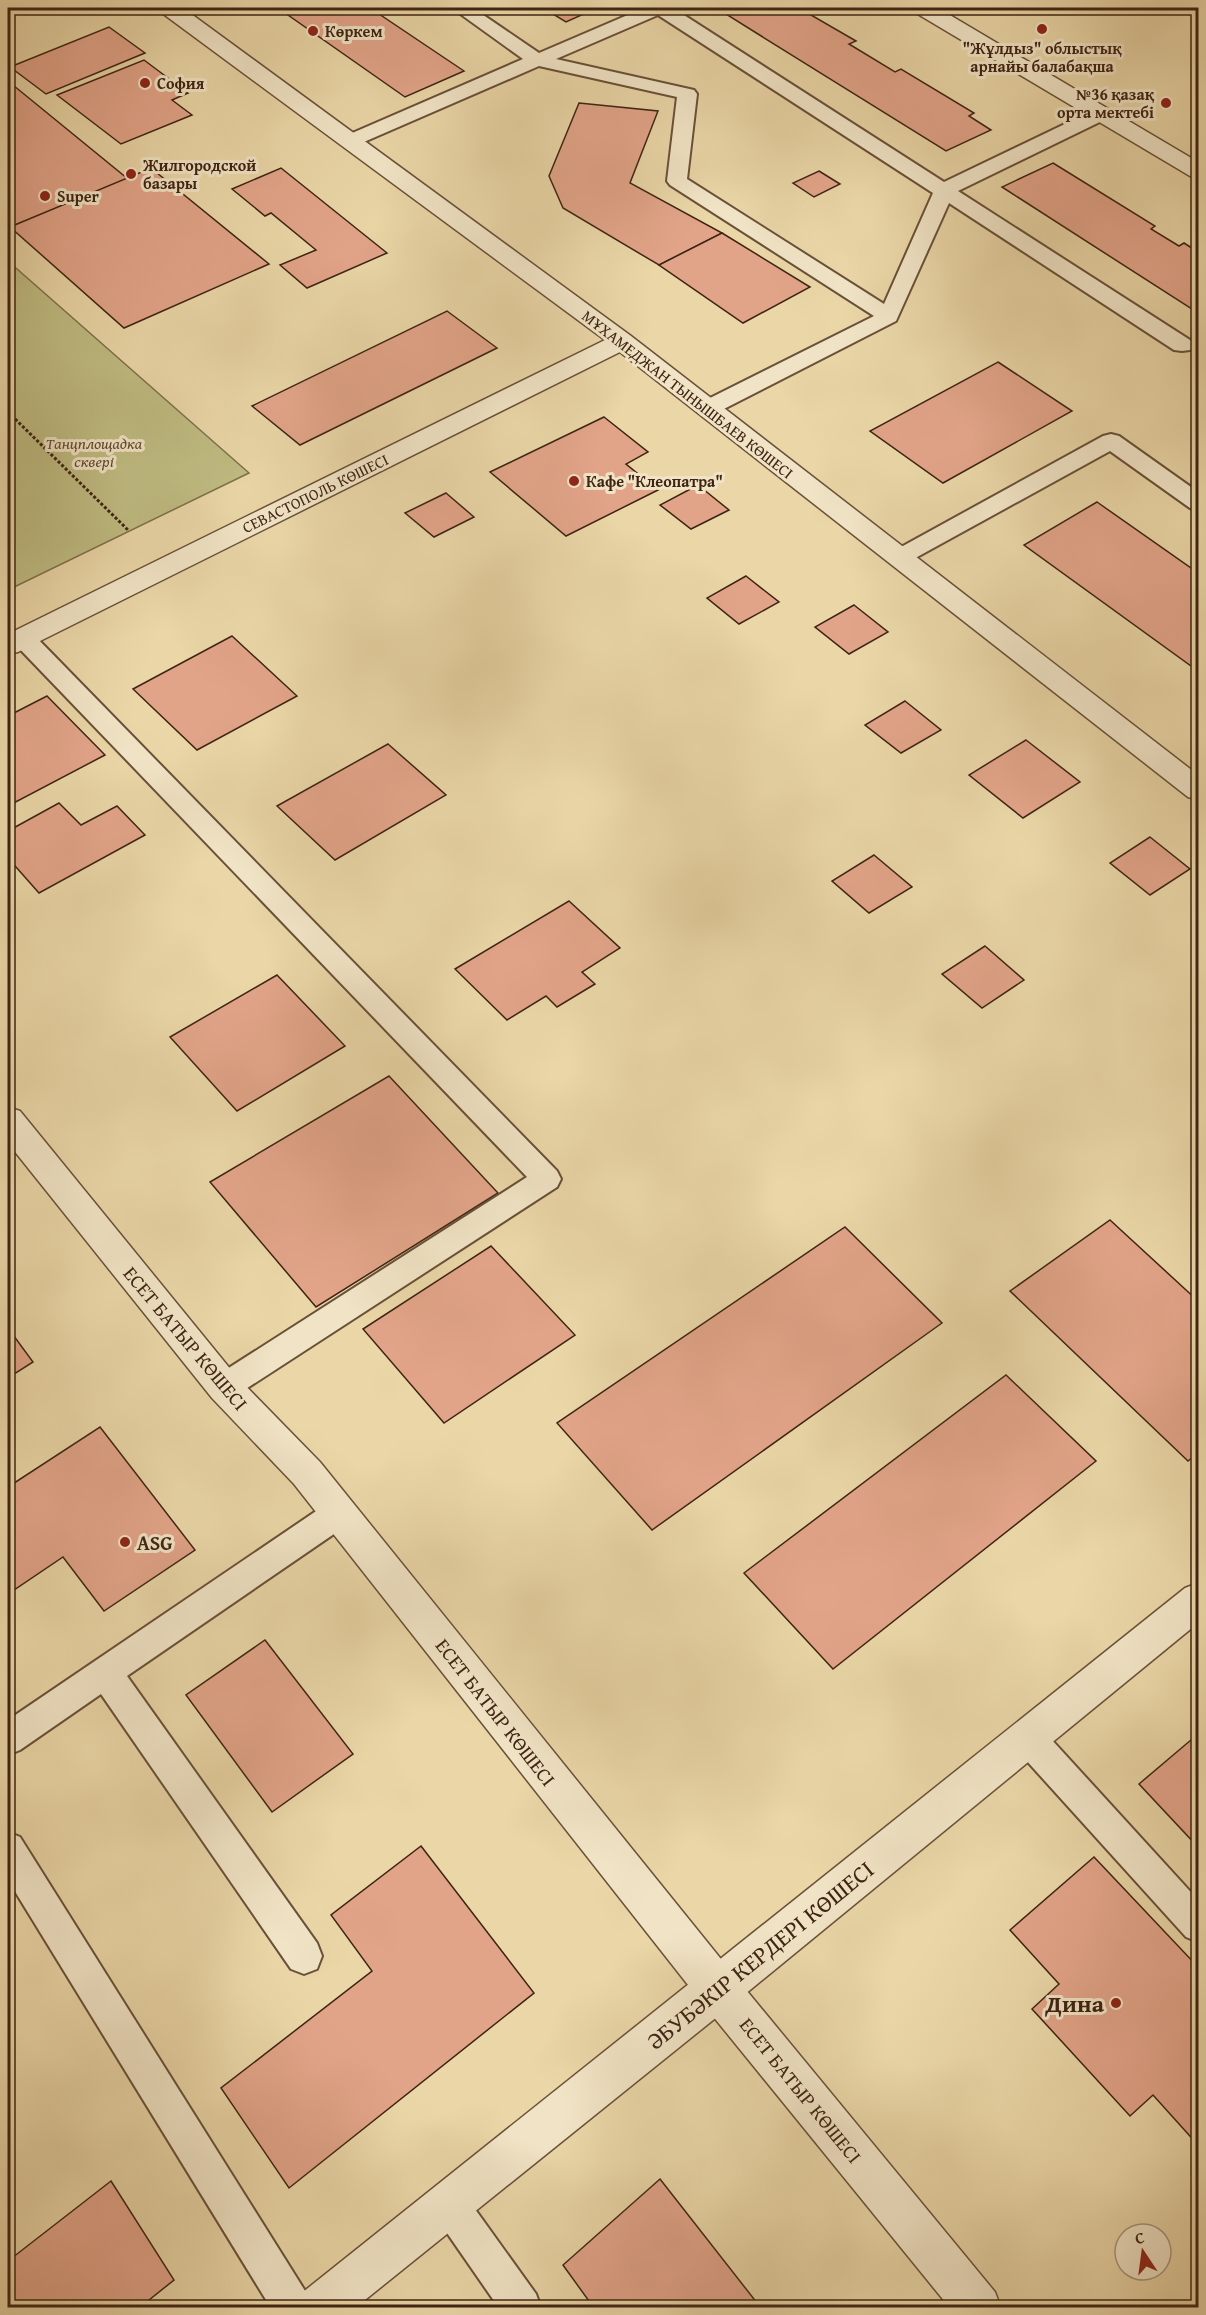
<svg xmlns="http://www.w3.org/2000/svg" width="1206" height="2315" font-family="'Gentium Book Plus',serif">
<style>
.green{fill:#bfbc82;stroke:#7e704a;stroke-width:1.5}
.building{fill:#e2a489;stroke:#3e2413;stroke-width:1.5}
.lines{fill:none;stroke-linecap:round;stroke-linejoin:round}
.service-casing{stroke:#695038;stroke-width:4}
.minor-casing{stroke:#695038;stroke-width:3}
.tertiary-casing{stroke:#695038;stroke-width:3}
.path{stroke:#3e2413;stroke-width:3;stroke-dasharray:3 2;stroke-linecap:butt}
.service{fill:#f1e4c6;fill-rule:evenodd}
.minor{fill:#f1e4c6;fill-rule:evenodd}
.tertiary{fill:#f1e4c6;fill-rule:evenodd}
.poi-dot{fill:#8f2418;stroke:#f1e4c6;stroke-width:2}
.labels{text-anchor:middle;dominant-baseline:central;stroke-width:6;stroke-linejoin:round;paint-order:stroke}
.far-poi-label{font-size:16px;font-weight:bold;fill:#3e2413;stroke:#f1e4c6;text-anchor:start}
.far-street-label{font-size:16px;fill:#3e2413;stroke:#f1e4c6}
.far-park-label{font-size:16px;font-style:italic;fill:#5e4a2f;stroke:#f1e4c6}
.street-label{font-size:20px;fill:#3e2413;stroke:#f1e4c6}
.poi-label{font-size:20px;font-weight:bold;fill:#3e2413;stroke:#f1e4c6;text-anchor:start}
.near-street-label{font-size:24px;fill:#3e2413;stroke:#f1e4c6}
.near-poi-label{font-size:24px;font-weight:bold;fill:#3e2413;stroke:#f1e4c6;text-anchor:end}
</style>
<rect width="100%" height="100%" fill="#ead6a7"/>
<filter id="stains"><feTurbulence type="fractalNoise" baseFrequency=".00333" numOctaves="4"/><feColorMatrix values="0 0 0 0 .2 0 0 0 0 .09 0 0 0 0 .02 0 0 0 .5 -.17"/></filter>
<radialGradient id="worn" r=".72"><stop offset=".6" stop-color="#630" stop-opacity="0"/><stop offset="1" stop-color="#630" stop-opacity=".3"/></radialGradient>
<path class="green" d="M8 261 249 473 8 590Z"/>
<g class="building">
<path d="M278 8H370L464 71 405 97Z"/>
<path d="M543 8H597L566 22Z"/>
<path d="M729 8H799L856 41 849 44 895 72 901 69 974 113 969 116 991 130 946 151 721 11Z"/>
<path d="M109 27 145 53 46 94 10 67Z"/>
<path d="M144 60 188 93 172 100 192 115 121 144 57 95Z"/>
<path d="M8 81 128 179 10 227 8 226Z"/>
<path d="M579 103 658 111 630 183 722 233 659 265 563 208 549 176Z"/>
<path d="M1053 163 1155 226 1151 229 1179 246 1184 243 1198 252V313L1002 187Z"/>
<path d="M151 168 269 264 124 328 10 227Z"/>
<path d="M281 168 387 253 307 288 280 265 316 250 271 213 265 216 232 189Z"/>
<path d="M819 171 840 184 814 197 793 183Z"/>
<path d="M722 233 810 287 743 323 659 265Z"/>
<path d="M447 311 497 348 300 445 252 406Z"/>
<path d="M998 362 1072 411 943 483 870 431Z"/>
<path d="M604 417 648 452 626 464 658 490 566 536 490 472Z"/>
<path d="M698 485 729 510 691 529 660 505Z"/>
<path d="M446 493 474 517 434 537 405 513Z"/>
<path d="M1097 502 1198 573V671L1024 545Z"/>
<path d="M746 576 779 602 739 624 707 598Z"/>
<path d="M854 605 888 632 849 654 815 627Z"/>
<path d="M232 636 297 696 197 750 133 689Z"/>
<path d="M47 696 105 755 8 806V716Z"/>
<path d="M905 701 941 730 901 753 865 725Z"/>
<path d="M1026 740 1080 782 1023 818 969 775Z"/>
<path d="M388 744 446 795 335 860 277 806Z"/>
<path d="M59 803 81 825 117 806 145 835 39 893 8 858V831Z"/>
<path d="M1150 837 1190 869 1150 895 1110 863Z"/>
<path d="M874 855 912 887 869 913 832 881Z"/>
<path d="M569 901 620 948 582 972 595 984 557 1007 546 996 507 1020 455 969Z"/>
<path d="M985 946 1024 980 982 1008 942 974Z"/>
<path d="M277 975 345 1046 237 1111 170 1037Z"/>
<path d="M389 1076 498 1193 316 1307 210 1182Z"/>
<path d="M1110 1220 1198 1301V1453L1188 1461 1010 1291Z"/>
<path d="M845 1227 942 1323 652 1530 557 1423Z"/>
<path d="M491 1246 575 1335 444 1423 363 1329Z"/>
<path d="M8 1328 33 1362 8 1378Z"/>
<path d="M1006 1375 1096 1461 833 1669 744 1573Z"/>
<path d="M100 1427 195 1550 104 1611 63 1557 8 1594V1487Z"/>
<path d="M265 1640 353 1754 272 1812 186 1695Z"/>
<path d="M1198 1734V1847L1139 1784Z"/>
<path d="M421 1846 534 1993 289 2188 221 2088 372 1971 331 1915Z"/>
<path d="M1094 1857 1198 1967V2145L1153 2095 1130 2116 1032 2009 1059 1984 1010 1930Z"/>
<path d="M660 2179 761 2308H594L563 2265Z"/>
<path d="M111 2181 174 2280 139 2308H8V2261Z"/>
</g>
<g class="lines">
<defs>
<g id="service">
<path d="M452 8H473L539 53 644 8H673L944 182 1094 110H1108L1111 114 1108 118 958 191 1190 340 1193 345 1190 350 1182 351 1174 350 949 203 896 321 716 413 708 415 700 413 697 408 700 403 874 316 670 185 667 181 677 97 539 66 357 145H343L340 141 343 137 523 59ZM658 15 933 193 884 304 687 179 697 94 694 90 556 59Z"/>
<path d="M1111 434 1119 436 1198 492V510L1190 508 1110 451 908 562 900 565 892 562 888 557 892 552 1103 436Z"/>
<path d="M23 630 31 632 557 1171 561 1179 557 1187 235 1396 224 1400 213 1396 209 1387 213 1378 527 1177 15 644 11 638 15 632Z"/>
<path d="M339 1499 350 1503 355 1513 350 1523 127 1676 317 1943 322 1956 317 1969 304 1974 291 1969 101 1694 20 1750 8 1755V1720L328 1503Z"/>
<path d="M1028 1722 1040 1727 1198 1900V1942L1186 1937 1016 1749 1011 1738 1016 1727Z"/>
<path d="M8 1832 20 1837 307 2294 312 2308H271L8 1880Z"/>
<path d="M449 2185 462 2191 536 2294 541 2308H499L436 2217 430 2204 436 2191Z"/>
</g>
<g id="minor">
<path d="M160 8H183L631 336 1198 775V800L1188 797 620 352 18 652 8 654V634L605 340 162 13Z"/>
<path d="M914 8H938L1198 162V178L1190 176 916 13Z"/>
<path d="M1198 1583V1623L733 2004 355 2308H297L303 2292 1185 1588Z"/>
</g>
<path id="tertiary" d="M8 1107 20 1111 236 1376 320 1462 733 1974 995 2292 1001 2308H950L703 2004 294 1484 212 1398 8 1143Z"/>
</defs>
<use href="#service" class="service-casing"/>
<use href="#minor" class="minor-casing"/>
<use href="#tertiary" class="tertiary-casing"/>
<path class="path" d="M8 412 129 531"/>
<use href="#service" class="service"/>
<use href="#minor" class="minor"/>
<use href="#tertiary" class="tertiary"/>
</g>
<g class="poi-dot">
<circle cx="1042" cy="29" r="6"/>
<circle cx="313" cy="31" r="6"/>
<circle cx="145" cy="83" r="6"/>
<circle cx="1166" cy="103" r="6"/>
<circle cx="131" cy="174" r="6"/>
<circle cx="45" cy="196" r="6"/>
<circle cx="574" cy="481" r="6"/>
<circle cx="125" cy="1542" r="6"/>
<circle cx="1116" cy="2003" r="6"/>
</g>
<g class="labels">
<g class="far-poi-label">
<text x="325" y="31">Көркем</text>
<text x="1042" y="48" text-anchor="middle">"Жұлдыз" облыстық<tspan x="1042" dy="18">арнайы балабақша</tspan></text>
<text x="157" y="83">София</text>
<text x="1154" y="94" text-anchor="end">№36 қазақ<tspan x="1154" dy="18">орта мектебі</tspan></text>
<text x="143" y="165">Жилгородской<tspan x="143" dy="18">базары</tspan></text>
<text x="57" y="196">Super</text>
<text x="586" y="481">Кафе "Клеопатра"</text>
</g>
<g class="far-street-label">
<text transform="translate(688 394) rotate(38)">МҰХАМЕДЖАН ТЫНЫШБАЕВ КӨШЕСІ</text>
<text transform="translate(315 493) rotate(-26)">СЕВАСТОПОЛЬ КӨШЕСІ</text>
</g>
<g class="far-park-label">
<text x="94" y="443">Танцплощадка<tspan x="94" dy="18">сквері</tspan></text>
</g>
<g class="street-label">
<text transform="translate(186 1338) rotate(50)">ЕСЕТ БАТЫР КӨШЕСІ</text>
<text transform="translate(496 1712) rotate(52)">ЕСЕТ БАТЫР КӨШЕСІ</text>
<text transform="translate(801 2090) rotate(51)">ЕСЕТ БАТЫР КӨШЕСІ</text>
</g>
<g class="poi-label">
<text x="137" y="1542">ASG</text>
</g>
<g class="near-street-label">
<text transform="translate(760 1955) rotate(-39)">ӘБУБӘКІР КЕРДЕРІ КӨШЕСІ</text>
</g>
<g class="near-poi-label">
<text x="1104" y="2003">Дина</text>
</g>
</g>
<rect width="1206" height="2315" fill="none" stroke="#ead6a7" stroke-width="30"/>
<rect x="9" y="9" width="1188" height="2297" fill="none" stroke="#3e2413" stroke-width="3"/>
<rect x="15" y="15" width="1176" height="2285" fill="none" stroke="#3e2413" stroke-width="1.5"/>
<g transform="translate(1143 2252) rotate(347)"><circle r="28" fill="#f1e4c6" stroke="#a9977e" stroke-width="1.5"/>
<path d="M0-4.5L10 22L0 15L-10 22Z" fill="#8f2418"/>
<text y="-9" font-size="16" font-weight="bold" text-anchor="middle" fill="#3e2413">С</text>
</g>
<rect width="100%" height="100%" filter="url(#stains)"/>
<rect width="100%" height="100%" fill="url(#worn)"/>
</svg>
